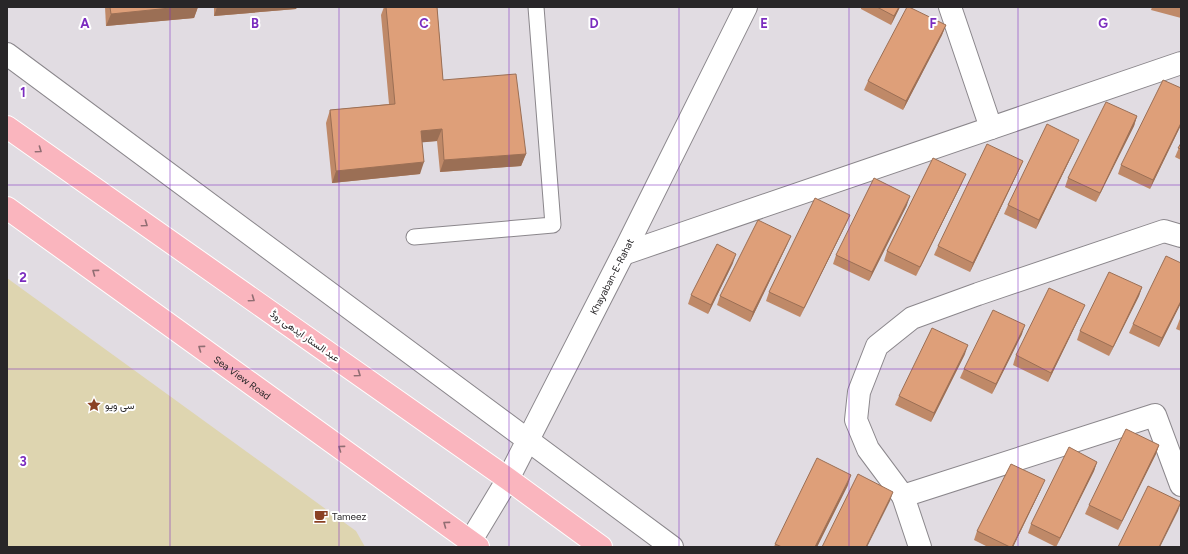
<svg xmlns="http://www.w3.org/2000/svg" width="1188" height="554" font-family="Figtree,Vazirmatn,sans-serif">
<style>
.sand{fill:#ded5b0}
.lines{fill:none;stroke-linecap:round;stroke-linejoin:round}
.service-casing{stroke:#8b878c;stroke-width:17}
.minor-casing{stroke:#8b878c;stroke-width:24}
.tertiary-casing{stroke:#8b878c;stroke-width:24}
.primary-casing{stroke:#fff;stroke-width:24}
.service{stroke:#fff;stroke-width:15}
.minor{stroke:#fff;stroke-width:22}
.tertiary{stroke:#fff;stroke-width:22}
.primary{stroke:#fab5be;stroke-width:22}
.wall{fill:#bf8968}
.shaded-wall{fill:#9b6f55}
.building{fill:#de9f79;stroke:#9b6f55}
.oneway{stroke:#916e73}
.grid{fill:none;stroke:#7b2cbf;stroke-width:1;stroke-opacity:0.55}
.labels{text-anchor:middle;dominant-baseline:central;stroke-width:4;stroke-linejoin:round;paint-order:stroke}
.street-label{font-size:10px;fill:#282628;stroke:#fff}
.poi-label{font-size:10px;fill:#282628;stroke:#fff;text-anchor:start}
.grid-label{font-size:13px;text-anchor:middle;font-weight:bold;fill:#7b2cbf;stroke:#fff;stroke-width:4;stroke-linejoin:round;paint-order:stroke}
</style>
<rect width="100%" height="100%" fill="#e1dce2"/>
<path class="sand" d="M7 278 356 531 365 547H7Z"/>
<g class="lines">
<defs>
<path id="service" d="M414 237 553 225 536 7"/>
<g id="minor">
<path d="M950 7 991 128"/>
<path d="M7 54 672 547"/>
<path d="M623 254 1181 63"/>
<path d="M903 496 868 449 856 420 859 392 877 346 912 318 978 294 1164 231 1181 236"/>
<path d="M920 547 903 496 1155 415 1181 485"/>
</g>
<g id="tertiary">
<path id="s1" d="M470 542 508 479 623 254 746 7"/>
</g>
<g id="primary">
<path d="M7 127 508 479 601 547"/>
<path id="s2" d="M7 208 478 547"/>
</g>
</defs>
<use href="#service" class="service-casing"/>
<use href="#minor" class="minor-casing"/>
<use href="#tertiary" class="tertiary-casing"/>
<use href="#primary" class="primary-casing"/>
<use href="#service" class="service"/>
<use href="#minor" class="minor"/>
<use href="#tertiary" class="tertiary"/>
<use href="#primary" class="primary"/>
</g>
<g class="wall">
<path d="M105 7H198L194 18 106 26Z"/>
<path d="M214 7H297L296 9 214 16Z"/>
<path d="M384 7H437L443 80 526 154 521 166 440 172 437 141 422 142 420 174 332 183 326 123 330 110 389 104 381 15Z"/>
<path d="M861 7H900L891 25 861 9Z"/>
<path d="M1152 7H1181V18L1151 10Z"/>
<path d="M946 25 942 35 903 110 864 90 868 81Z"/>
<path d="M1181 88V125L1150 189 1118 174 1121 165Z"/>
<path d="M1137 116 1134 126 1096 202 1065 187 1068 178Z"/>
<path d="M1181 143V160L1175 157Z"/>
<path d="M1075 149 1036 229 1004 214 1008 205Z"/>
<path d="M1023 161 1019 170 970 272 934 255 938 246Z"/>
<path d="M962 183 916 276 884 261 887 251Z"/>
<path d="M907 205 869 281 833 264 836 255Z"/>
<path d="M850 215 846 224 800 317 766 301 769 292Z"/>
<path d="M791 236 787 245 750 322 717 305 720 296Z"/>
<path d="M733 263 708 314 688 304 691 295Z"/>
<path d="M1142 287 1139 296 1109 356 1077 340 1080 331Z"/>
<path d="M1181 303 1159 347 1129 333 1133 324Z"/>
<path d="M1081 314 1048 382 1013 365 1016 355Z"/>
<path d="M1181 316V331L1176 329Z"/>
<path d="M1022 334 992 394 960 378 964 369Z"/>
<path d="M965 354 931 422 895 405 899 396Z"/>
<path d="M1159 445 1156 454 1118 530 1085 514 1089 505Z"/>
<path d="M1097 462 1094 471 1056 547 1028 533 1031 524Z"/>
<path d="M848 485 817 547H774L775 544Z"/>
<path d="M1041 489 1013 547H988L974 540 977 531Z"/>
</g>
<g class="shaded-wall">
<path d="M180 7H198L194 18 106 26 111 14Z"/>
<path d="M217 7H297L296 9 214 16Z"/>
<path d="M899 7H900L891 25 894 16Z"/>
<path d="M946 25 942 35 903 110 906 101Z"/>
<path d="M1137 116 1134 126 1096 202 1100 193Z"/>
<path d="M1181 123V125L1150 189 1153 180Z"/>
<path d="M442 129 437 141 416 143 421 131Z"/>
<path d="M1079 140 1075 149 1036 229 1039 220Z"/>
<path d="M526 154 521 166 440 172 444 160Z"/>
<path d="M1023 161 1019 170 970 272 973 263Z"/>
<path d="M424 162 420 174 332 183 336 171Z"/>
<path d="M966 174 962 183 916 276 920 267Z"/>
<path d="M910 196 907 205 869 281 872 272Z"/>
<path d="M850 215 846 224 800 317 804 308Z"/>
<path d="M791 236 787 245 750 322 753 312Z"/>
<path d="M736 254 733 263 708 314 711 305Z"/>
<path d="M1142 287 1139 296 1109 356 1113 347Z"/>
<path d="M1181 301V303L1159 347 1162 338Z"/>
<path d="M1085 305 1081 314 1048 382 1051 373Z"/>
<path d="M1025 325 1022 334 992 394 996 384Z"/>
<path d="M968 345 965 354 931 422 934 413Z"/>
<path d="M1159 445 1156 454 1118 530 1122 521Z"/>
<path d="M1097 462 1094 471 1056 547 1060 538Z"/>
<path d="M851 475 848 485 817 547H815Z"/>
<path d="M1045 480 1041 489 1013 547H1012Z"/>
<path d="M893 492 890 501 867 547H866Z"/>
<path d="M1181 502 1178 511 1160 547H1159Z"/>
</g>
<g class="building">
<path d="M110 7H180L111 14Z"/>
<path d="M386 7H437L443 80 516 74 526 154 444 160 442 129 421 131 424 162 336 171 330 110 395 104Z"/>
<path d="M877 7H899L894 16Z"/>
<path d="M907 7H909L946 25 906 101 868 81Z"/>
<path d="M1163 80 1181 88V123L1153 180 1121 165Z"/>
<path d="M1106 102 1137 116 1100 193 1068 178Z"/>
<path d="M1047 124 1079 140 1039 220 1008 205Z"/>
<path d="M1181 143V149L1178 148Z"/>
<path d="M987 144 1023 161 973 263 938 246Z"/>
<path d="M933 158 966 174 920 267 887 251Z"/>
<path d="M874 178 910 196 872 272 836 255Z"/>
<path d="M815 198 850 215 804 308 769 292Z"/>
<path d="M758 220 791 236 753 312 720 296Z"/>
<path d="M717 244 736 254 711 305 691 295Z"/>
<path d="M1166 256 1181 263V301L1162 338 1133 324Z"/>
<path d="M1109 272 1142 287 1113 347 1080 331Z"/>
<path d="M1049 288 1085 305 1051 373 1016 355Z"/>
<path d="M993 310 1025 325 996 384 964 369Z"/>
<path d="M932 328 968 345 934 413 899 396Z"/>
<path d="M1126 429 1159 445 1122 521 1089 505Z"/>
<path d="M1069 447 1097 462 1060 538 1031 524Z"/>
<path d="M817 458 851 475 815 547H782L775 544Z"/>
<path d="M1011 464 1045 480 1012 547H1010L977 531Z"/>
<path d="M858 474 893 492 866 547H822Z"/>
<path d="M1148 486 1181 502 1159 547H1118Z"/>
</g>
<defs><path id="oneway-chevron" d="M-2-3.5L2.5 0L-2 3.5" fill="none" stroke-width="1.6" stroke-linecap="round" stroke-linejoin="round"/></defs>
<g class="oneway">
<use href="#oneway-chevron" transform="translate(39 150) rotate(35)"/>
<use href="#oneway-chevron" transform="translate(145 224) rotate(35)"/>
<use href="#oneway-chevron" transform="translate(95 272) rotate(-144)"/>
<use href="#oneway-chevron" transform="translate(252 299) rotate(35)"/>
<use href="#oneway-chevron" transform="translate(201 348) rotate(-144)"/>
<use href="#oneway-chevron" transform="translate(358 374) rotate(35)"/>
<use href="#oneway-chevron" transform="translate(341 448) rotate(-144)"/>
<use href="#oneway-chevron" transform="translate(446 524) rotate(-144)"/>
</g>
<path class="grid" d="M170 7V547M339 7V547M509 7V547M679 7V547M849 7V547M1018 7V547M7 185H1181M7 369H1181"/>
<defs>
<symbol id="sight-bare" viewBox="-9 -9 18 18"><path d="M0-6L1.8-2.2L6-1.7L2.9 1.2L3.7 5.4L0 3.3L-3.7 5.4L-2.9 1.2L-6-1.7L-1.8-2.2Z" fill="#8a4123" stroke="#fff" stroke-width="2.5" paint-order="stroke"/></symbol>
<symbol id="cafe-bare" viewBox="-9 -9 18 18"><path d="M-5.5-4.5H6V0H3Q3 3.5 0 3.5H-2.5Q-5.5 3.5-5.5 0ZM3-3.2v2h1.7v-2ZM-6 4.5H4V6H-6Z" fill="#8a4123" stroke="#fff" stroke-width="2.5" paint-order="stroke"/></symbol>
</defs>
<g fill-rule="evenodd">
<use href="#sight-bare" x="84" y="395" width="20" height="20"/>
<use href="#cafe-bare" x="311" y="506" width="20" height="20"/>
</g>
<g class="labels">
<g class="street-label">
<text stroke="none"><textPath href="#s1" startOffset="301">Khayaban-E-Rahat</textPath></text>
<text transform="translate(305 336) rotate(35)">عبد الستار ایدھی روڈ</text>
<text stroke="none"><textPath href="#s2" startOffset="290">Sea View Road</textPath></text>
</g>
<g class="poi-label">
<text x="105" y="405">سی ویو</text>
<text x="332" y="516">Tameez</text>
</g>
</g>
<g class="grid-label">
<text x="85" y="28">A</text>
<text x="255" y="28">B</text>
<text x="424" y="28">C</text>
<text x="594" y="28">D</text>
<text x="764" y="28">E</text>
<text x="933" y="28">F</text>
<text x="1103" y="28">G</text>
<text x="23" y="97">1</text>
<text x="23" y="282">2</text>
<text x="23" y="466">3</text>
</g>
<rect width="1188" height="554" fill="none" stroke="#282628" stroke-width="16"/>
</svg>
